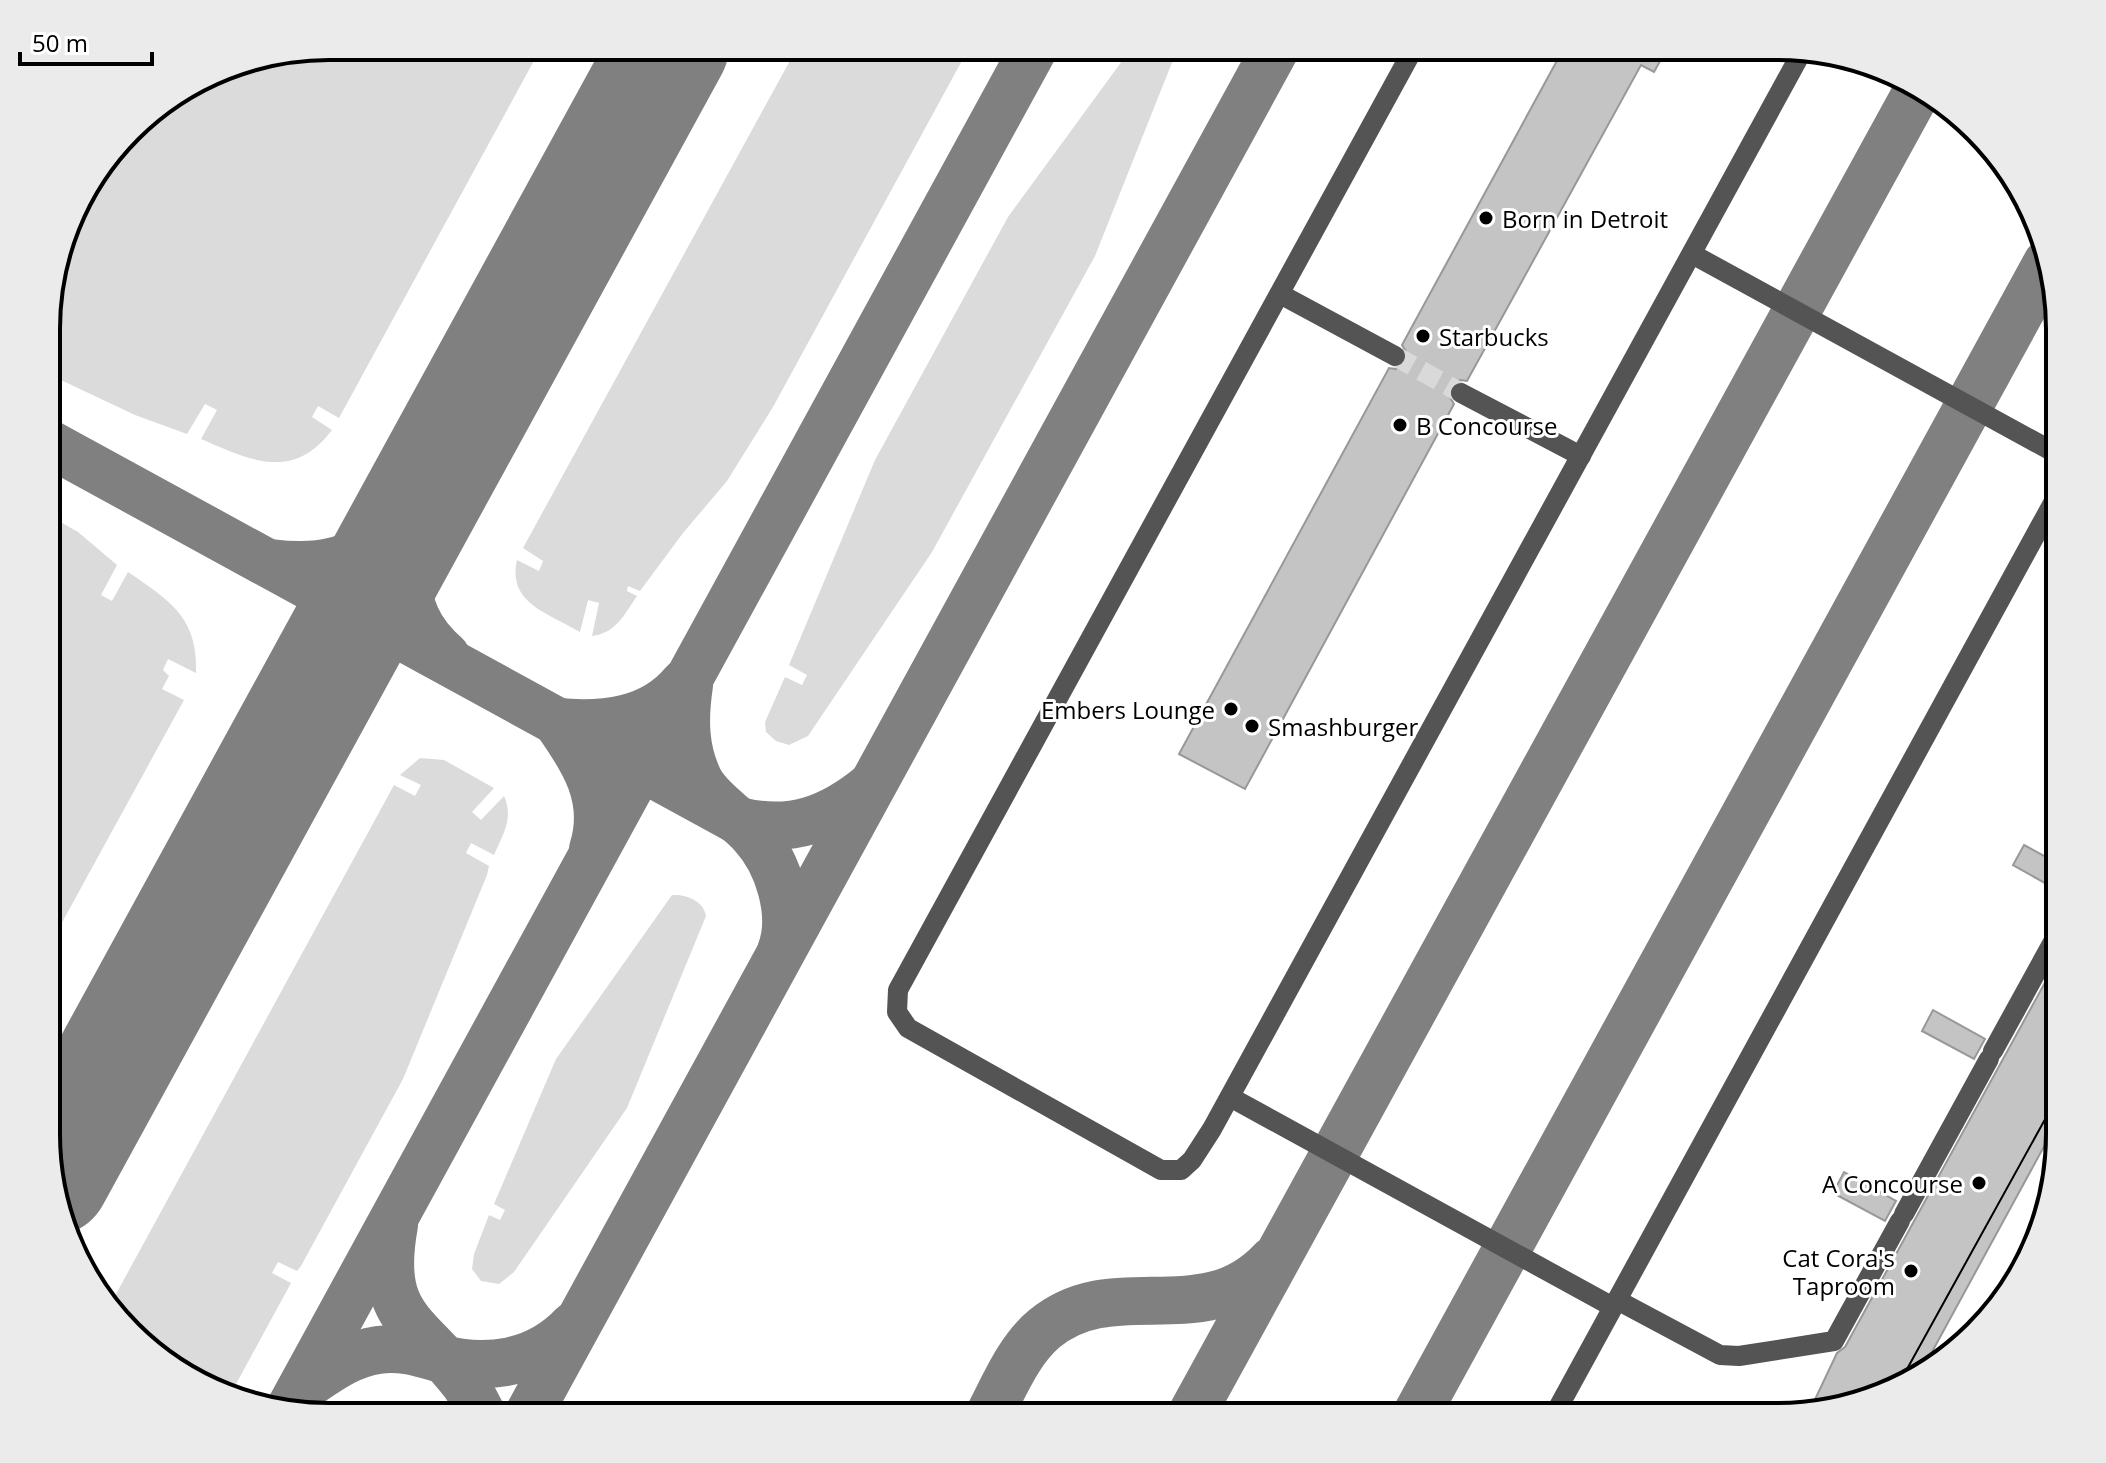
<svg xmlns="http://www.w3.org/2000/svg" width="2106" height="1463" font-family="'Open Sans',sans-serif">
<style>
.green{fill:#dbdbdb}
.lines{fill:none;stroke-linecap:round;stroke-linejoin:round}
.taxiway{stroke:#808080;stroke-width:48}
.runway{stroke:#808080;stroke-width:118}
.building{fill:#c4c4c4;stroke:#989898;stroke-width:2}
.minor-tunnel{stroke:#d9d9d9;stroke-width:20;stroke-dasharray:20 10;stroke-linecap:butt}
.minor{stroke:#545454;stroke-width:20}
.tram{stroke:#000;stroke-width:2}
.poi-dot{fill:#000;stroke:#fff;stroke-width:3}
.labels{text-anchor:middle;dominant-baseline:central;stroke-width:6;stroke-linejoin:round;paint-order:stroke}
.poi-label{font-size:24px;fill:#000;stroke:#fff;text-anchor:start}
.rim{fill:none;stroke:#000;stroke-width:4}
</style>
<rect width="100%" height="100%" fill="#fff"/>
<g class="green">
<path d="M329 46H542L339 418 318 406 312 417 332 430C293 482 250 460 201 439L217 410 205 404 187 434 135 415 48 374V292L75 203 142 116 221 67Z"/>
<path d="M798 46H970L773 407 727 481 683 533 640 591 628 586 627 591 637 596C624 615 616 633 592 636L599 603 588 600 580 632C548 613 507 603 517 560L539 571 543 561 523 548Z"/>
<path d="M1133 46H1172L1177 50 1095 256 932 552 808 736 789 745 776 741 766 732 765 722 785 677 802 685 807 675 789 665 875 460 1008 217Z"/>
<path d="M48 515 78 532 117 565 101 595 112 601 128 572C170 601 198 617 196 673L168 659 163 670 169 676 162 689 184 700 48 948Z"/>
<path d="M420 758 444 760 494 788 472 812 481 820 504 796C514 818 503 834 494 855L471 843 466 853 489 866 487 875 403 1079 301 1266 297 1271 278 1262 272 1273 291 1283 229 1397 157 1359 110 1305 394 785 415 796 421 785 400 775Z"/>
<path d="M672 895C686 894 704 901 706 916L627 1108 514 1272 499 1284 481 1281 472 1269 474 1254 489 1215 500 1220 505 1210 494 1204 556 1059Z"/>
</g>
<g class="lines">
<g class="taxiway">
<path d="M48 443 739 821C791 834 831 819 871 786"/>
<path d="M429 487C406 548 389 607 446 656"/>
<path d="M270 563C345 572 371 551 421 499"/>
<path d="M689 685C684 719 684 751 700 782 712 803 737 817 753 835 778 862 795 914 781 951"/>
<path d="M593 849C609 799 584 760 557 722 603 726 652 722 684 683"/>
<path d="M394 1225C377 1319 417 1321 465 1384 472 1394 477 1406 483 1416"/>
<path d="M302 1388C326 1372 349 1354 378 1350 401 1347 417 1352 438 1358 487 1371 537 1364 573 1326"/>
<path d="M288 1412 1035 46"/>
<path d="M527 1417 1277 46"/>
<path d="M988 1417C1004 1387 1018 1351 1044 1329 1115 1270 1203 1335 1272 1261"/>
<path d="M1190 1417 1919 88"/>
<path d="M1415 1417 2047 263"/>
</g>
<path class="runway" d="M51 1177 670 46"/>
</g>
<g class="building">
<path d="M1565 46 1668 47 1654 72 1641 65 1467 381 1460 380 1450 386 1448 394 1454 404 1245 789 1179 754 1389 368 1396 369 1406 363 1408 355 1402 345Z"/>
<path d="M2024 845 2059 864V891L2013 865Z"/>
<path d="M2059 957V1119L1921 1372 1903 1388 1810 1410 1837 1353 1845 1347Z"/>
<path d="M1933 1010 1985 1039 1974 1059 1922 1031Z"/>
<path d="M1844 1172 1896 1201 1885 1221 1833 1193Z"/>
</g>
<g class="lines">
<path class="minor-tunnel" d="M1395 356 1461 393"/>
<g class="minor">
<path d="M1415 46 898 990 897 1012 908 1028 1161 1170H1181L1192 1160 1212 1129 1804 48"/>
<path d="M1692 254 2059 455"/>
<path d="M1280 294 1395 356"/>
<path d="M1461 393 1581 456"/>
<path d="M1993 1051 2059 931"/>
<path d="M1230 1097 1613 1307"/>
<path d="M1904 1214 1989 1059"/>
<path d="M1617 1300 1720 1355 1739 1356 1834 1341 1900 1221"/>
<path d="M1553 1417 2059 492"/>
</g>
<path class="tram" d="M1896 1389 2059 1094"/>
</g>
<g class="poi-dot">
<circle cx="1486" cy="218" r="8"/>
<circle cx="1423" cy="336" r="8"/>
<circle cx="1400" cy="425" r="8"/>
<circle cx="1231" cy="709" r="8"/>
<circle cx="1252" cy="726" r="8"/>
<circle cx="1979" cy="1183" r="8"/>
<circle cx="1911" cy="1271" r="8"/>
</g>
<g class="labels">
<g class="poi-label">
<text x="1502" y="218">Born in Detroit</text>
<text x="1439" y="336">Starbucks</text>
<text x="1416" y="425">B Concourse</text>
<text x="1215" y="709" text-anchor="end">Embers Lounge</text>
<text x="1268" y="726">Smashburger</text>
<text x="1963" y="1183" text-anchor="end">A Concourse</text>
<text x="1895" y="1257" text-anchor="end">Cat Cora's<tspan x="1895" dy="28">Taproom</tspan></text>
</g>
</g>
<path d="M0 0H2106V1463H0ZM329 60H1777A269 269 0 0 1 2046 329V1134A269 269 0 0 1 1777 1403H329A269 269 0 0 1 60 1134V329A269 269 0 0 1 329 60Z" fill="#ebebeb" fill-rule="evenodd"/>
<path class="rim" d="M329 60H1777A269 269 0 0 1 2046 329V1134A269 269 0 0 1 1777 1403H329A269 269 0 0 1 60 1134V329A269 269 0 0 1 329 60Z"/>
<path d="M20 52v12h132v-12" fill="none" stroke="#000000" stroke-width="4"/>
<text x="32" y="52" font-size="24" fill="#000000" stroke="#ffffff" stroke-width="6" paint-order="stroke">50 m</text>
</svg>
